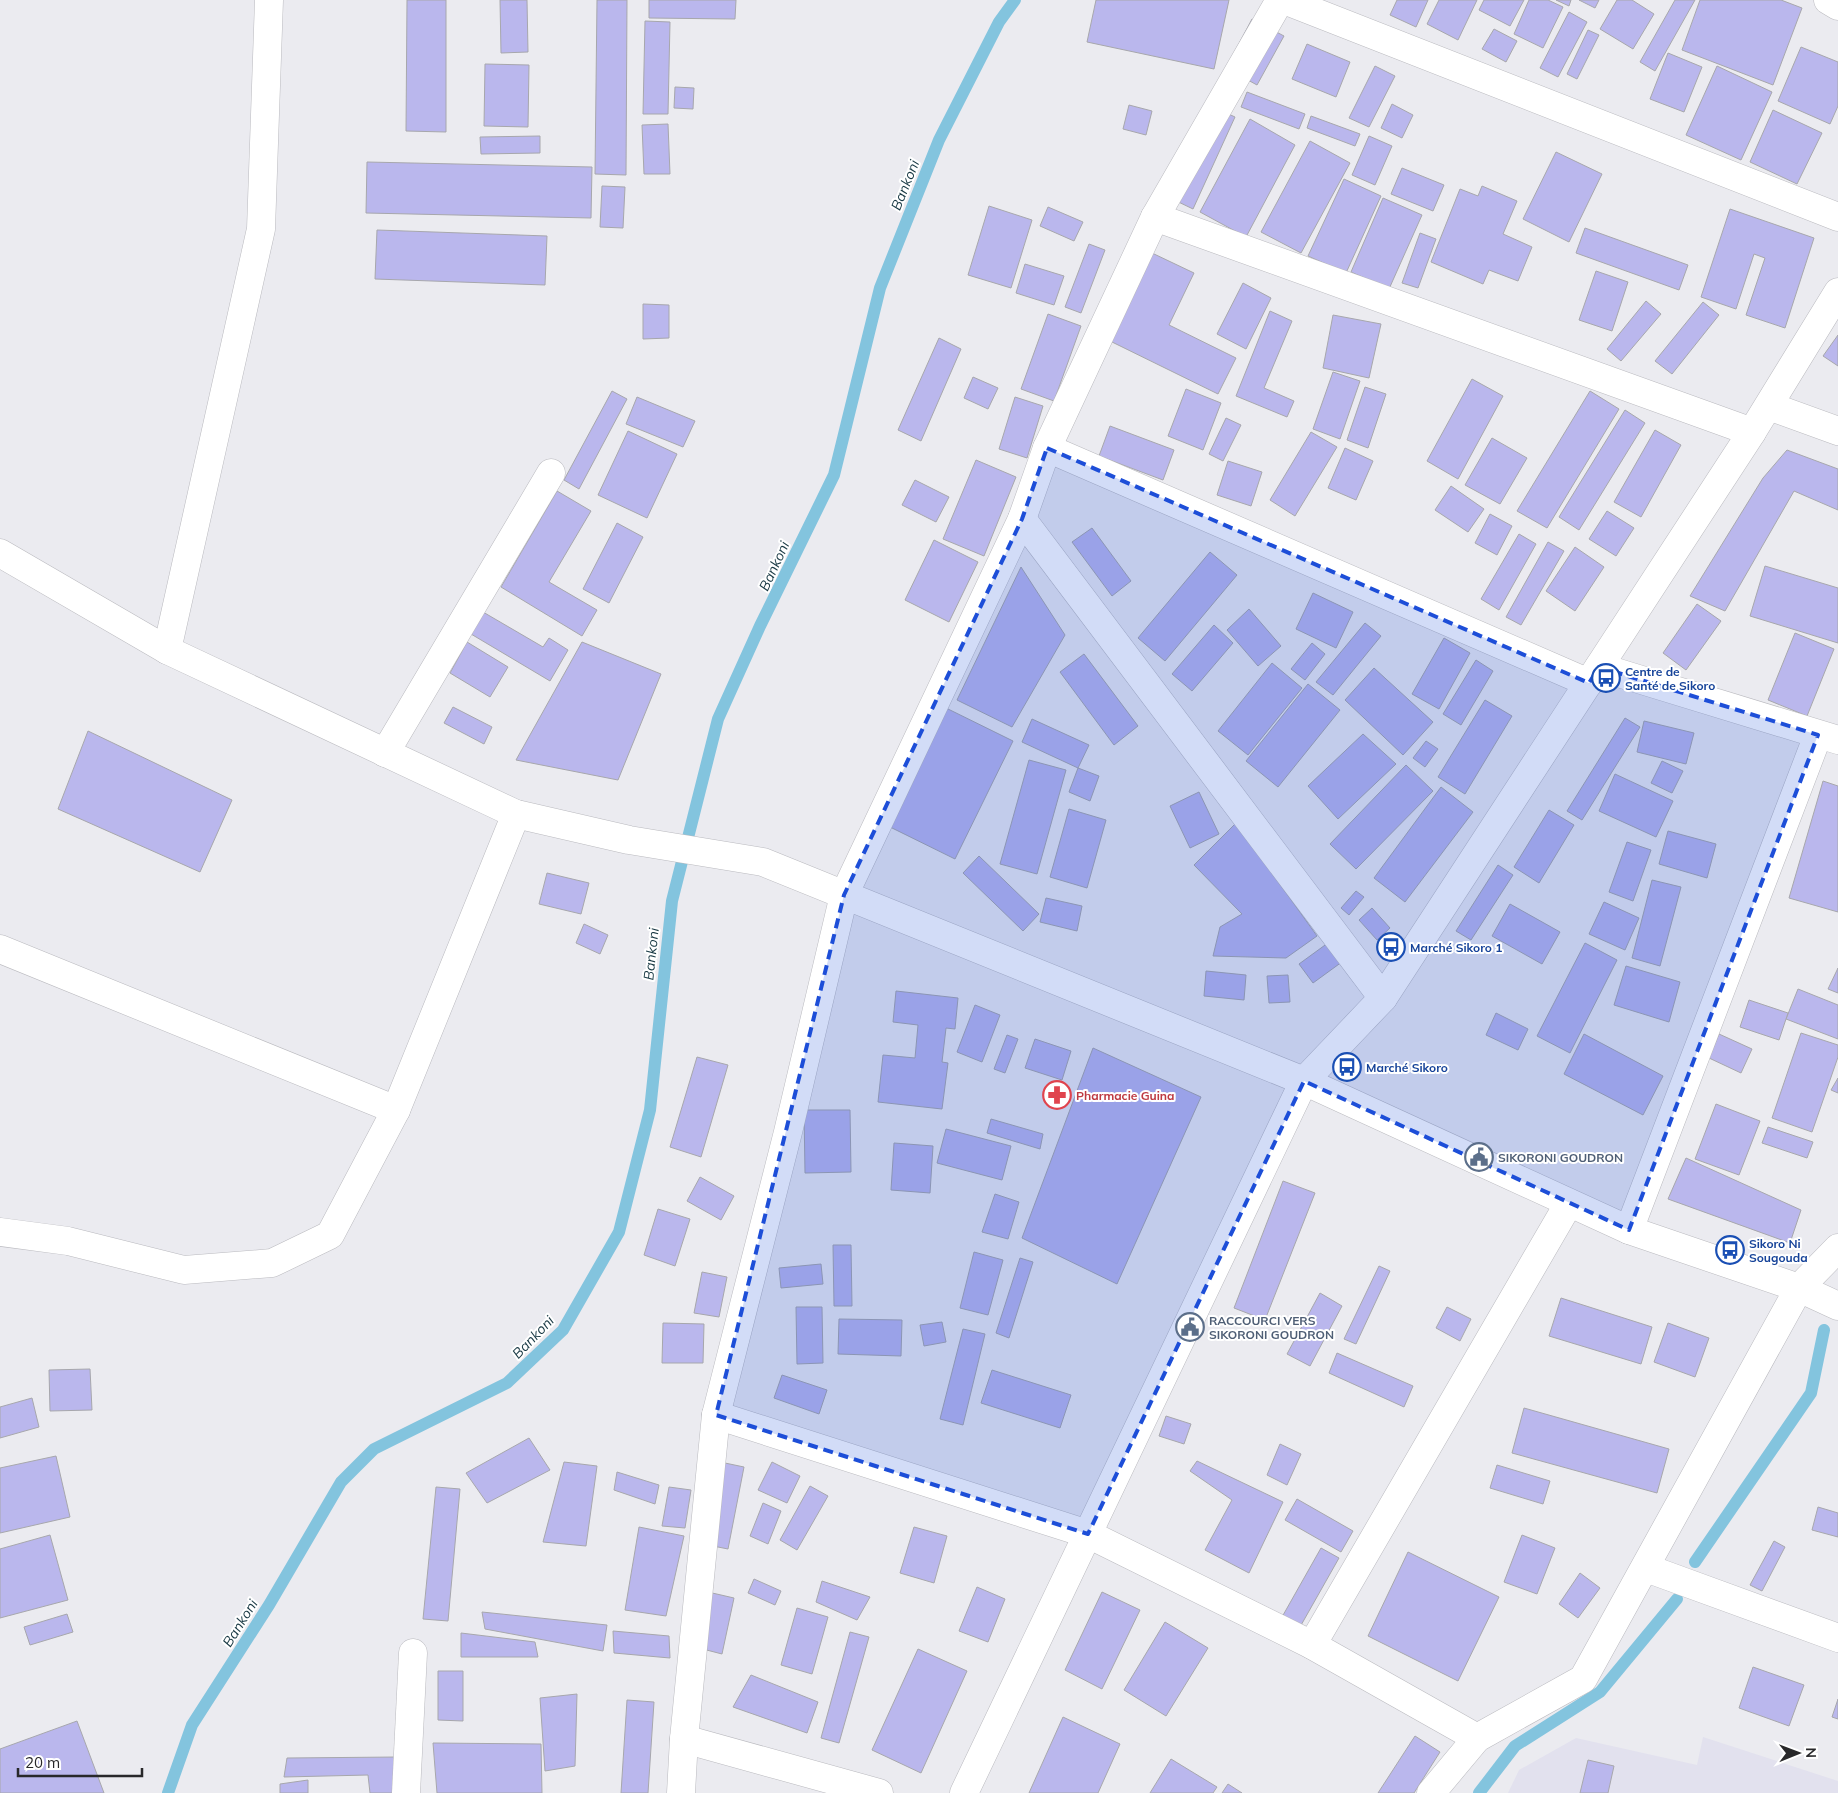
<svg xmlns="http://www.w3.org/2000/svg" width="1838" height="1793" font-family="Mulish,sans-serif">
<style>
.built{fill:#e2e1ee}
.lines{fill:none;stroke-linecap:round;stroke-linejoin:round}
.stream{stroke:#83c4de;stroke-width:12}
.building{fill:#bab7ed;stroke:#a7a7ac}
.minor-casing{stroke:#bababf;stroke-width:29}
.tertiary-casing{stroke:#bababf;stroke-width:29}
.minor{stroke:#fff;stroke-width:28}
.tertiary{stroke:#fff;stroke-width:28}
.marked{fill:#1d4ed8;fill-opacity:0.2;stroke:#1d4ed8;stroke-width:4;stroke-dasharray:10 6;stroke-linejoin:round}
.labels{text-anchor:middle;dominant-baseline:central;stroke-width:4;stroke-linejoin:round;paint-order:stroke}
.transit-label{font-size:12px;font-weight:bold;fill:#164399;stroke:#fff;text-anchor:start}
.health-label{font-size:12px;font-weight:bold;fill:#be3a42;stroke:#fff;text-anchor:start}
.service-label{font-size:12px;font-weight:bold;fill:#4e5e75;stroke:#fff;text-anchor:start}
.water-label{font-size:14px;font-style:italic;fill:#183843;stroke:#fff}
</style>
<rect width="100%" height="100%" fill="#ebebf0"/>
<path class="built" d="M1703 1737 1838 1781V1793H1508L1519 1770 1576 1738 1697 1765Z"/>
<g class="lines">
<g class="stream">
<path d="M1695 1562 1811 1393 1824 1330"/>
<path d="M168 1793 192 1725 269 1605 341 1482 374 1449 507 1383 563 1330 619 1232 650 1110 672 901 718 719 760 626 834 475 880 288 939 140 999 22 1015 0"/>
<path d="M1479 1793 1515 1746 1600 1692 1677 1599"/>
</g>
</g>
<g class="building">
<path d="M407 0H446V132L406 131Z"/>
<path d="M500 0H527L528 52 501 53Z"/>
<path d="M597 0H627L626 175 595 174Z"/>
<path d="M649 0H736L735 19 649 18Z"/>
<path d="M1096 0H1229L1214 69 1087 42Z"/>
<path d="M1397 0H1428L1416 27 1390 15Z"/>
<path d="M1439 0H1477L1458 40 1427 24Z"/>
<path d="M1484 0H1524L1510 26 1479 10Z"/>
<path d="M1529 0H1548L1563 7 1543 48 1514 34Z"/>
<path d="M1556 0H1571L1569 6Z"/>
<path d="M1579 0H1599L1595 8Z"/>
<path d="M1617 0H1632L1654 14 1633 49 1600 29Z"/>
<path d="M1675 0H1695L1655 71 1640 62Z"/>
<path d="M1700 0H1781L1802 8 1773 85 1682 50Z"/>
<path d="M1569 12 1587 22 1558 77 1540 68Z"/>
<path d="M1252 19 1284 36 1257 85 1226 68Z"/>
<path d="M645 21 670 22 668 114H643Z"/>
<path d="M1494 29 1517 41 1506 62 1482 49Z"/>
<path d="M1588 30 1599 35 1577 79 1567 74Z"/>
<path d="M1307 44 1350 62 1336 97 1292 79Z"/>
<path d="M1801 47 1838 62V106L1830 124 1778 101Z"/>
<path d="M1668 53 1702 67 1684 112 1650 99Z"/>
<path d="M485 64 529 65 528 127 484 126Z"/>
<path d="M1375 66 1395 76 1369 127 1349 118Z"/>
<path d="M1717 66 1772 92 1741 160 1686 135Z"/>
<path d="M675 87 694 88 693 109 674 108Z"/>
<path d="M1247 92 1305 114 1299 129 1241 107Z"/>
<path d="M1207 104 1235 117 1193 209 1164 195Z"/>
<path d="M1392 104 1413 115 1402 138 1381 128Z"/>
<path d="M1129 105 1152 111 1146 135 1123 129Z"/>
<path d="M1773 110 1822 133 1797 184 1750 162Z"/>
<path d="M1311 116 1360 134 1355 146 1307 128Z"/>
<path d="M1250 119 1295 145 1246 237 1200 212Z"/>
<path d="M668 124 670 174H644L642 125Z"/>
<path d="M540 136V153L481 154 480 137Z"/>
<path d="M1369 136 1392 146 1375 185 1352 175Z"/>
<path d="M1310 141 1350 163 1301 253 1261 232Z"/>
<path d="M1556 152 1602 174 1569 242 1523 219Z"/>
<path d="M367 162 592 167 591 218 366 213Z"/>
<path d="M1402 168 1444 185 1433 211 1391 194Z"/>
<path d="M1344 179 1381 196 1346 273 1308 256Z"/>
<path d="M602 186 625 187 623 228 600 227Z"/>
<path d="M1482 186 1517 201 1503 234 1532 247 1518 281 1489 270 1483 284 1431 262 1460 189 1478 196Z"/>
<path d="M1383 198 1422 215 1389 289 1351 272Z"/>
<path d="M989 206 1032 220 1011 288 968 275Z"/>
<path d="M1048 207 1083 222 1074 241 1040 226Z"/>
<path d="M1730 209 1814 238 1785 328 1746 315 1765 258 1754 254 1736 309 1701 297Z"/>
<path d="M1585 228 1688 265 1679 290 1576 253Z"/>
<path d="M377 230 547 236 545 285 375 279Z"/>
<path d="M1420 233 1436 239 1418 288 1402 283Z"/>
<path d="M1089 244 1105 250 1081 313 1065 307Z"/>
<path d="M1152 253 1194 273 1169 325 1236 358 1218 394 1110 341Z"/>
<path d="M1025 264 1064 276 1054 305 1016 293Z"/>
<path d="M1596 271 1628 282 1612 331 1579 320Z"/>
<path d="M1243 283 1271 298 1246 349 1217 334Z"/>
<path d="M1646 301 1661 314 1621 361 1607 349Z"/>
<path d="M1703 302 1719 315 1672 374 1655 361Z"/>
<path d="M643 304 669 305V338L643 339Z"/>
<path d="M1270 311 1292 321 1264 388 1294 401 1287 417 1236 396Z"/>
<path d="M1048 314 1081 326 1054 401 1021 389Z"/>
<path d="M1333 315 1381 324 1369 378 1323 368Z"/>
<path d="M1838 335V366L1823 356Z"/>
<path d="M939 338 961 349 921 441 898 430Z"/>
<path d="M1333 372 1360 381 1340 439 1313 429Z"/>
<path d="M973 377 998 388 988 409 964 398Z"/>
<path d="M1472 379 1503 396 1458 479 1427 461Z"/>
<path d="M1365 387 1386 394 1368 448 1347 440Z"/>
<path d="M1186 389 1221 403 1203 450 1168 436Z"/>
<path d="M612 391 627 399 579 489 564 480Z"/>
<path d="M1590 391 1619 409 1547 528 1517 511Z"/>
<path d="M637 397 695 421 683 447 626 424Z"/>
<path d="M1015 397 1043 406 1027 458 999 449Z"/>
<path d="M1625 410 1645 423 1579 530 1559 517Z"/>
<path d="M1226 418 1241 425 1223 461 1209 454Z"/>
<path d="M1110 426 1174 450 1163 480 1099 456Z"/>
<path d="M1655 430 1681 445 1641 517 1614 502Z"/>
<path d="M628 431 677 454 647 518 598 495Z"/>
<path d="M1311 432 1337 447 1295 516 1270 500Z"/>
<path d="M1492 438 1527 458 1500 504 1465 485Z"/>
<path d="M1345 448 1373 461 1356 500 1328 488Z"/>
<path d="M1787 450 1838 469V510L1794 491 1725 611 1690 596 1763 478Z"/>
<path d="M976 460 1016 477 984 556 943 539Z"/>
<path d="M1228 461 1262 472 1251 506 1217 495Z"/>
<path d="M915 480 949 497 936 522 902 505Z"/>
<path d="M1451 486 1484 509 1468 532 1435 510Z"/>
<path d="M557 491 591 511 549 582 597 610 582 636 501 587Z"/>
<path d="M1607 511 1634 528 1616 556 1589 539Z"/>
<path d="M1490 514 1512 526 1497 555 1475 543Z"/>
<path d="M617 523 643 537 609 603 583 589Z"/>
<path d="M1092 528 1131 581 1112 596 1072 542Z"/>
<path d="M1519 534 1536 544 1499 610 1481 599Z"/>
<path d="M934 540 978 562 949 622 905 600Z"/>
<path d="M1548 542 1564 551 1521 625 1506 617Z"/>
<path d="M1575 547 1604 567 1575 611 1546 591Z"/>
<path d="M1210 552 1237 575 1165 661 1138 638Z"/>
<path d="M1765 566 1838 588V643L1750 616Z"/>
<path d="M1021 567 1065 635 1012 727 957 700Z"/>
<path d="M1313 593 1353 612 1336 648 1296 629Z"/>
<path d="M1697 604 1721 621 1686 670 1663 653Z"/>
<path d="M1249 609 1281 646 1258 666 1227 630Z"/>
<path d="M483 612 543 647 549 638 568 650 550 681 471 634Z"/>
<path d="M1365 623 1381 636 1333 695 1316 682Z"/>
<path d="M1214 625 1233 643 1192 691 1172 674Z"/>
<path d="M1795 633 1834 649 1807 716 1768 700Z"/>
<path d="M1444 638 1470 653 1439 709 1412 694Z"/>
<path d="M467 642 508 667 490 697 450 673Z"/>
<path d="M582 642 661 674 618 780 516 760Z"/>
<path d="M1312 643 1325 654 1305 680 1291 669Z"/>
<path d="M1084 654 1138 726 1114 745 1060 672Z"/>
<path d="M1476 660 1493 671 1461 725 1443 714Z"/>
<path d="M1272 663 1302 688 1248 755 1218 731Z"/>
<path d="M1374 668 1433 722 1403 755 1345 700Z"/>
<path d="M1308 684 1340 710 1278 787 1246 761Z"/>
<path d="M1485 700 1512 716 1465 794 1438 777Z"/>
<path d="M453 707 492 727 484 744 444 723Z"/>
<path d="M946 708 1013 741 955 859 888 826Z"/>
<path d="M1625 718 1640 727 1582 820 1567 811Z"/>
<path d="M1032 719 1089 745 1078 768 1022 742Z"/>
<path d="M1644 721 1694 733 1686 764 1637 752Z"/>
<path d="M88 731 232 800 200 872 58 809Z"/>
<path d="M1363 734 1396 764 1338 819 1308 786Z"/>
<path d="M1426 741 1438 749 1425 767 1413 758Z"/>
<path d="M1029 760 1066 770 1037 874 1000 864Z"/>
<path d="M1662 761 1683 771 1672 793 1651 783Z"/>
<path d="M1406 765 1433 791 1356 869 1330 844Z"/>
<path d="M1078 768 1099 776 1090 801 1069 792Z"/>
<path d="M1615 774 1673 801 1656 837 1599 811Z"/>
<path d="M1823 781 1838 786V912L1789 898Z"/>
<path d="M1441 787 1473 812 1405 902 1374 878Z"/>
<path d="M1199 792 1219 834 1190 848 1170 806Z"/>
<path d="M1069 809 1106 820 1087 888 1050 877Z"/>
<path d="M1549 810 1574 825 1539 883 1514 867Z"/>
<path d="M1236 823 1317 936 1286 958 1213 956 1220 927 1242 914 1194 865Z"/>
<path d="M1668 831 1716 844 1707 878 1659 864Z"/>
<path d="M1627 842 1651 850 1633 901 1609 892Z"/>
<path d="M979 856 1039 914 1023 931 963 873Z"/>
<path d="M1498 865 1513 875 1471 940 1456 931Z"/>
<path d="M547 873 589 883 581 914 539 904Z"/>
<path d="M1652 880 1681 887 1660 966 1632 958Z"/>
<path d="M1356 891 1364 897 1349 915 1341 908Z"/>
<path d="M1046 898 1082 906 1077 931 1040 922Z"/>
<path d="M1604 902 1639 918 1625 950 1589 934Z"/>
<path d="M1510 904 1560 932 1542 964 1492 936Z"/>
<path d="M1372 908 1390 928 1377 940 1359 920Z"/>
<path d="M584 924 608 935 600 954 576 943Z"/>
<path d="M1332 940 1346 959 1313 983 1299 964Z"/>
<path d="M1585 943 1617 960 1570 1053 1537 1036Z"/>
<path d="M1626 966 1680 982 1669 1022 1614 1005Z"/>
<path d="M1838 968V993L1828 989Z"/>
<path d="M1206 971 1246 975 1244 1000 1204 996Z"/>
<path d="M1288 975 1290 1002 1269 1003 1267 976Z"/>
<path d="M1798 989 1838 1005V1039L1786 1019Z"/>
<path d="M896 991 958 998 955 1029 946 1028 942 1062 948 1063 942 1109 878 1102 883 1055 915 1058 918 1025 893 1022Z"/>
<path d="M1749 1000 1788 1013 1779 1040 1740 1027Z"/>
<path d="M975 1005 1000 1015 982 1062 957 1052Z"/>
<path d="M1496 1013 1528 1029 1518 1050 1486 1035Z"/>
<path d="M1801 1033 1838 1045V1057L1812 1132 1772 1118Z"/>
<path d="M1584 1034 1663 1076 1643 1115 1564 1074Z"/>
<path d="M1719 1034 1752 1049 1741 1073 1709 1058Z"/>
<path d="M1007 1035 1018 1039 1005 1073 994 1069Z"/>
<path d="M1035 1039 1071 1051 1062 1080 1025 1068Z"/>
<path d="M1093 1048 1201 1097 1117 1284 1022 1238Z"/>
<path d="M697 1057 728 1065 701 1157 670 1147Z"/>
<path d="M1838 1078V1093L1831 1090Z"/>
<path d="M1716 1104 1760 1121 1739 1175 1695 1159Z"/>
<path d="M804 1110H850L851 1172 805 1173Z"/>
<path d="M991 1119 1043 1134 1040 1149 987 1133Z"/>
<path d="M1768 1127 1813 1142 1807 1158 1762 1143Z"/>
<path d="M946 1129 1011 1146 1002 1180 937 1163Z"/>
<path d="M894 1143 933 1146 930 1193 891 1190Z"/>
<path d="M1686 1158 1801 1210 1790 1243 1668 1199Z"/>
<path d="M700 1177 734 1196 721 1220 687 1201Z"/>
<path d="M1283 1181 1315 1193 1265 1320 1234 1308Z"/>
<path d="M995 1194 1019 1202 1008 1239 982 1232Z"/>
<path d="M658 1209 690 1219 675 1266 644 1255Z"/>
<path d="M833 1245H851L852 1306H834Z"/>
<path d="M974 1252 1003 1260 988 1315 960 1308Z"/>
<path d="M1020 1258 1033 1262 1009 1338 996 1333Z"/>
<path d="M821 1264 823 1284 781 1288 779 1268Z"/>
<path d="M1379 1266 1390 1271 1356 1344 1344 1339Z"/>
<path d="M702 1272 727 1277 719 1317 694 1313Z"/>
<path d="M1320 1293 1342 1306 1310 1366 1287 1354Z"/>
<path d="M1561 1298 1652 1327 1641 1364 1549 1336Z"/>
<path d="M796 1307H822L823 1363 797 1364Z"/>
<path d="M1447 1307 1471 1319 1460 1341 1436 1328Z"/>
<path d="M839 1319 902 1320 901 1356 838 1354Z"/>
<path d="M942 1322 946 1342 924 1346 920 1325Z"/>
<path d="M663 1323 704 1324 703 1363H662Z"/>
<path d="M1668 1323 1709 1338 1695 1377 1654 1362Z"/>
<path d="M963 1329 985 1334 963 1425 940 1419Z"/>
<path d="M1337 1353 1413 1386 1404 1407 1329 1373Z"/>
<path d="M90 1369 92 1410 50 1411 49 1370Z"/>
<path d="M992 1370 1071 1395 1060 1428 981 1403Z"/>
<path d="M782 1375 827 1390 819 1414 774 1398Z"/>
<path d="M32 1398 39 1427 0 1438V1407Z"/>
<path d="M1524 1408 1669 1449 1657 1493 1512 1453Z"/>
<path d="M1166 1416 1191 1424 1184 1444 1159 1436Z"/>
<path d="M529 1438 550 1470 487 1503 466 1473Z"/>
<path d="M1280 1444 1301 1454 1287 1485 1267 1475Z"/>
<path d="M56 1456 70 1517 0 1533V1468Z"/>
<path d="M1197 1461 1283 1502 1249 1573 1205 1550 1232 1500 1190 1471Z"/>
<path d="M564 1462 597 1466 586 1546 543 1542Z"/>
<path d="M772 1462 800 1476 787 1503 758 1490Z"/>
<path d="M725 1463 744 1467 728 1549 708 1545Z"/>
<path d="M1497 1465 1550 1481 1543 1504 1490 1488Z"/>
<path d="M617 1472 659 1485 655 1504 614 1490Z"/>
<path d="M810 1486 828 1496 797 1550 780 1540Z"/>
<path d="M436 1487 460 1489 448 1621 423 1619Z"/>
<path d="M669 1487 691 1490 685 1528 662 1526Z"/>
<path d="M1297 1499 1353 1531 1341 1552 1285 1520Z"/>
<path d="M763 1503 781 1511 768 1544 750 1536Z"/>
<path d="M1818 1507 1838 1513V1537L1812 1530Z"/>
<path d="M639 1527 684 1536 666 1616 625 1610Z"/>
<path d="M914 1527 947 1536 934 1583 900 1573Z"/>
<path d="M50 1535 68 1600 0 1618V1549Z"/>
<path d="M1522 1535 1555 1548 1537 1594 1504 1582Z"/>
<path d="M1774 1541 1785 1547 1762 1591 1750 1585Z"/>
<path d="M1321 1548 1339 1558 1300 1627 1282 1617Z"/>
<path d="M1408 1552 1499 1597 1458 1681 1368 1636Z"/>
<path d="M1580 1573 1600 1588 1578 1618 1559 1604Z"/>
<path d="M754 1579 781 1591 775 1605 748 1593Z"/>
<path d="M822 1581 870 1597 857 1620 816 1602Z"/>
<path d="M977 1587 1005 1599 988 1642 959 1631Z"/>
<path d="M708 1592 734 1598 722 1654 695 1647Z"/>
<path d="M1102 1592 1140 1610 1102 1689 1065 1670Z"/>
<path d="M797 1608 828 1617 812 1674 781 1665Z"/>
<path d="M482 1612 607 1625 603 1651 485 1629Z"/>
<path d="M67 1614 73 1632 30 1645 24 1627Z"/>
<path d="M1165 1622 1208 1648 1166 1716 1124 1690Z"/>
<path d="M613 1631 669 1636 670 1658 614 1653Z"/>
<path d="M850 1632 869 1637 839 1743 821 1738Z"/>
<path d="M461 1633 535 1642 538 1657H461Z"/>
<path d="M918 1649 967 1671 921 1773 872 1750Z"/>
<path d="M1753 1667 1804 1685 1789 1726 1739 1708Z"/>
<path d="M438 1671H463V1721L438 1720Z"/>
<path d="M751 1675 818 1702 807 1733 733 1707Z"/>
<path d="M577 1694 575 1766 545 1771 540 1698Z"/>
<path d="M1838 1699V1719L1832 1717Z"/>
<path d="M627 1700 654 1702 648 1793H621Z"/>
<path d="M1063 1717 1120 1744 1098 1793H1029Z"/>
<path d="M77 1721 104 1793H0V1749Z"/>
<path d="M1415 1736 1440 1752 1414 1793H1378Z"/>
<path d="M433 1743 541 1744 542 1793H437Z"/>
<path d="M397 1757 396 1793H370L368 1775 284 1777 287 1758Z"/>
<path d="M1171 1759 1217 1787 1213 1793H1150Z"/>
<path d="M1588 1760 1614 1766 1608 1793H1580Z"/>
<path d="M308 1780V1793H280V1784Z"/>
<path d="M1228 1784 1242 1793H1222Z"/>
</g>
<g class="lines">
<defs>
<g id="minor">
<path d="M1284 0 1838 217"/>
<path d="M1828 0 1838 6"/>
<path d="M1155 217 1752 432"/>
<path d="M1838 292 1752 432 1383 998 1304 1081 1629 1230 1799 1288 1838 1306"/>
<path d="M1769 406 1838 431"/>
<path d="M1047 448 1589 683"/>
<path d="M1022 519 1383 998"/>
<path d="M167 650 261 229 269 0"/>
<path d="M1599 667 1838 740"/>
<path d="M385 753 551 473"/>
<path d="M0 949 396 1110"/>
<path d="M1629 1230 1818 735"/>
<path d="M0 1232 68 1241 184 1270 272 1263 330 1235 396 1110 516 814"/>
<path d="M716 1415 1088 1534 1312 1645 1477 1738"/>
<path d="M1646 1568 1838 1638"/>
<path d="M1312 1645 1569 1203"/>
<path d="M684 1739 879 1793"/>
<path d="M406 1793 413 1653"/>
<path d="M681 1793 684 1739 716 1415 788 1132 844 895 1022 519 1047 448 1155 217 1280 0"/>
<path d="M1431 1793 1477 1738 1583 1679 1799 1288 1838 1248"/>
</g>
<path id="tertiary" d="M0 553 167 650 516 814 629 840 763 862 1304 1081 964 1793"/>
</defs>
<use href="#minor" class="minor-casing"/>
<use href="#tertiary" class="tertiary-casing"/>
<use href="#minor" class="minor"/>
<use href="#tertiary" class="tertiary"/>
</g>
<path class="marked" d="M1047 448 1589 683 1599 667 1818 735 1629 1230 1304 1081 1088 1534 716 1415 844 895 1022 519Z"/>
<defs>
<symbol id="bus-ring" viewBox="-11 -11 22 22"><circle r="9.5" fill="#fff" stroke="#1a4fb4" stroke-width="1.5"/><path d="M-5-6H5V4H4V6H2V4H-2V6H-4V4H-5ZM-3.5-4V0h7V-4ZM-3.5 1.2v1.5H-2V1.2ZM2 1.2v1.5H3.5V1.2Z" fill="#1a4fb4"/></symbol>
<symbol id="pharmacy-ring" viewBox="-11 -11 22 22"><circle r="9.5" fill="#fff" stroke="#e0444e" stroke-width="1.5"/><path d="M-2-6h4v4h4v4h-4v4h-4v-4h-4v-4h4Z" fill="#e0444e"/></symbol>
<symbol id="civic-ring" viewBox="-11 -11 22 22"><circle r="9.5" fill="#fff" stroke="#5c6f8a" stroke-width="1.5"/><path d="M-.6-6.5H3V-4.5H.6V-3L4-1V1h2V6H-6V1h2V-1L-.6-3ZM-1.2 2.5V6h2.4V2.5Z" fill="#5c6f8a"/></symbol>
</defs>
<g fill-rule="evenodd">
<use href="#bus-ring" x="1590" y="662" width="32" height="32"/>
<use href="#bus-ring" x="1375" y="931" width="32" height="32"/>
<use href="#bus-ring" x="1331" y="1051" width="32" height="32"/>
<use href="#pharmacy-ring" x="1041" y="1079" width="32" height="32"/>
<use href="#civic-ring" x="1463" y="1141" width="32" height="32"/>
<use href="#bus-ring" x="1714" y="1234" width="32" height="32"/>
<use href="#civic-ring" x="1174" y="1311" width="32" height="32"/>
</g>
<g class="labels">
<g class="transit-label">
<text x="1625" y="671">Centre de<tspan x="1625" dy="14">Santé de Sikoro</tspan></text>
<text x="1410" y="947">Marché Sikoro 1</text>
<text x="1366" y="1067">Marché Sikoro</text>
<text x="1749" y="1243">Sikoro Ni<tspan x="1749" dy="14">Sougouda</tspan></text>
</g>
<g class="health-label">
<text x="1076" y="1095">Pharmacie Guina</text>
</g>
<g class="service-label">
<text x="1498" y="1157">SIKORONI GOUDRON</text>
<text x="1209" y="1320">RACCOURCI VERS<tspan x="1209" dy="14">SIKORONI GOUDRON</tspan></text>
</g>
<g class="water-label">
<text transform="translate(905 185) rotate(-68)">Bankoni</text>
<text transform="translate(774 566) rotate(-65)">Bankoni</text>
<text transform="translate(651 954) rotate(-84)">Bankoni</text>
<text transform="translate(533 1337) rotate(-46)">Bankoni</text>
<text transform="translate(240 1623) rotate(-58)">Bankoni</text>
</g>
</g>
<g transform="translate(1798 1753) rotate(89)" stroke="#ffffff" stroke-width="4" paint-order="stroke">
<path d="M0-4L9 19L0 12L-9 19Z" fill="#28282a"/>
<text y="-8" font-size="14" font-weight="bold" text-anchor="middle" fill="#28282a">N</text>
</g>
<path d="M18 1768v8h124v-8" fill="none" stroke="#28282a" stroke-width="2.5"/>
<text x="25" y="1768" font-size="15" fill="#28282a" stroke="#ffffff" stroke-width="4" paint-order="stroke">20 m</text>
</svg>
